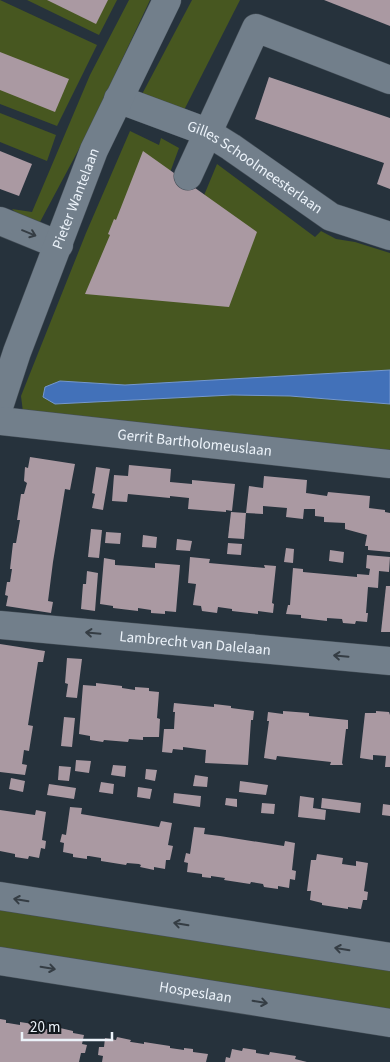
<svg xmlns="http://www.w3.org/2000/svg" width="390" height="1062" font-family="'Source Sans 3',sans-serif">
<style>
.green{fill:#475720}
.water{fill:#4271b9;stroke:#7598cc}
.building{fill:#aa99a2}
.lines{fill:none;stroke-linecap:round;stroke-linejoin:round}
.minor-casing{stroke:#444e57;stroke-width:29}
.minor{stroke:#727f8b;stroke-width:28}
.oneway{stroke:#353d44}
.labels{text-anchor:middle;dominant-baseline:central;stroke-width:5;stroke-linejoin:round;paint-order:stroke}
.street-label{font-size:15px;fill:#ecf3fa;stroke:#14191e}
</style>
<rect width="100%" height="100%" fill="#26323c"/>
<g class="green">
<path d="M0 0 97 45 57 126 0 104Z"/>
<path d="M27 0H117L99 35Z"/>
<path d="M129 0H150L88 132 40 222 20 217 12 209 32 212 90 75Z"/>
<path d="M192 0H240L181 116 140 98Z"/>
<path d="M0 113 56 135 47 161 0 142Z"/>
<path d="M130 131 159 145 161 138 179 148 164 189 200 205 217 164 315 237 321 231 336 239 355 242 390 253V370L125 385 60 381 55 404 232 395 290 396 390 404V450L23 412 21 396 86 233Z"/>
<path d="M0 905 165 935 390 971V1011L0 955Z"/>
</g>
<path class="water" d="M390 370V404L290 396 232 395 55 404 43 397 45 387 60 381 125 385Z"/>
<g class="building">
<path d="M47 0H108L96 24Z"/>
<path d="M324 0H390V26Z"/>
<path d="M0 52 69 79 55 112 0 90Z"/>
<path d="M269 77 390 118V189L377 184 384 163 255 119Z"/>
<path d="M0 151 32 164 19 196 0 189Z"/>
<path d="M143 151 257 232 229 307 85 294 110 235 108 234 114 219 116 220Z"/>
<path d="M30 457 75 464 70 490 65 489 53 562 48 601 53 602 51 613 6 606 8 596 5 595 7 582H10L12 569H10L13 543H16L20 520H17L21 494H24L27 483 24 481 25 467 28 468Z"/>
<path d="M129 465 171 469 170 482 192 484V480L235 484 232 511 226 510V512L188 509 189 498 170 496V498L128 494 127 502 112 501 114 475 128 476Z"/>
<path d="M96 467 110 469 103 510 92 508 95 494 92 493Z"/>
<path d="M264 476 307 480 306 493 327 496 328 492 370 496 369 508 385 510V512L390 513V552L368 550V546H365L367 535 345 529V523L324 522V517L315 516V509H304L303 519 286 517 287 508 263 506V514L246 513 249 486 263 488Z"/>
<path d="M231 512 246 513 244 539 228 538Z"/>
<path d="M91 529 102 530 99 558 88 557Z"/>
<path d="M106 532 121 533 120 544 105 543Z"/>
<path d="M143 535 157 537 156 548 142 547Z"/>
<path d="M177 539 192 541 190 551 176 550Z"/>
<path d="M228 543 242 544 241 555 227 554Z"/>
<path d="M286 548 294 549 293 563 284 562Z"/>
<path d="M330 550 344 552 343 563 329 561Z"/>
<path d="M367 555 390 557 389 572 379 571 378 588 368 587 366 613H368L367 622 356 621 355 624 343 623 342 619 327 618V621L301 618V615L286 614 288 605H290L293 568 303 569V572L357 577V574L369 575 370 569 366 568Z"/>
<path d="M190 557 210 559 209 563 265 568 264 565 276 566 272 603 274 604 273 613 258 611V614L232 611V609L218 607 217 613 202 611 201 606 193 605 196 584 188 583Z"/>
<path d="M104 558 115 560V565L130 566 155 568V563L180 565 176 612 165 611V614L151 613V610L138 608V611L113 608V606L100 604Z"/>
<path d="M87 571 98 573 95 611 81 609 83 584H86Z"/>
<path d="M386 586H390V632H381Z"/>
<path d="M0 644 45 651 43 662H38L28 725 33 726 29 751 24 750 22 764 27 765 25 775 0 772Z"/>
<path d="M67 658 82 659 77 698 66 697 68 684 65 683Z"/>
<path d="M96 683 122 686V688L135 690V687L149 688V691L159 692 157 718 160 719 159 737H143V740L129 739 128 742 104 740 103 742 90 740V736L79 734 83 685 96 686Z"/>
<path d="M174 703 214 707V704L231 706V708L254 711 253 720H251L248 765 205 763 206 750 183 747V750L173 749 172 753 162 752 164 729H174L175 712H173Z"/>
<path d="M283 711 309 713V716L348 720V729H346L342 763 343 765H330L331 762 277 756 276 760 264 758 269 721H267L268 712 283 714Z"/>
<path d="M376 711 389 712 390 715V767H385L386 756 373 755V760L360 758 365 713H376Z"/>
<path d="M64 717 75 718 72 747 61 746Z"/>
<path d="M76 760 91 761 89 773 75 771Z"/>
<path d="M113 765 126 766 125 777 111 775Z"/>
<path d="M59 766 71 767 69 781 58 780Z"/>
<path d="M146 769 157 770 155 781 145 779Z"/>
<path d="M195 775 208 777 207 787 193 786Z"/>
<path d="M11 778 25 781 23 792 9 789Z"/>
<path d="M240 781 268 785 266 795 239 792Z"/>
<path d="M101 782 114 784 113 794 99 792Z"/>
<path d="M49 784 76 788 74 799 47 795Z"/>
<path d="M138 787 152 789 150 799 137 797Z"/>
<path d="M174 793 201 796 200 807 173 803Z"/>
<path d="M300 796 314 798 313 808 326 810 325 820 298 817Z"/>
<path d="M226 798 237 799V807L225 805Z"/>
<path d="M322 798 361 803 360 813 321 808Z"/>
<path d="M262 803 275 804 274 814 261 813Z"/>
<path d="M383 804 390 805V816L382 815Z"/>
<path d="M70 807 82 808 81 814 159 827 161 821 172 823 168 845 173 846 170 860H166L165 869 154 867V870L140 867 141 865 139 864 127 863 126 865 101 861V858L89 856H87V859L73 857V854L63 852 64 843 60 842 62 834 66 835Z"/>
<path d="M0 810 35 815 36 810 46 812 42 840 46 841 45 849 41 848 39 858 29 856 28 859 15 857V854L0 851Z"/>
<path d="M194 827 205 828 204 834 220 836 284 846 285 841 295 843 292 870 296 871 295 880 290 879 289 888 278 886V889L264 887 263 884 251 882 250 884 224 880 225 878 211 876V878L202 877V874L187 872 188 863 184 862 186 853 190 854Z"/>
<path d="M317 854 343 858 342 864 356 866V861L368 863 364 891 368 892 367 900H363L361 909 348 907V909L322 905V903L310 900 311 891H307L311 860H316Z"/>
<path d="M0 1019 6 1020V1023H8L20 1025V1022L46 1026V1029L58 1031H60V1028L73 1031V1033L84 1035 82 1044 87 1045 85 1053H81L79 1062H0Z"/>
<path d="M117 1037 131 1040 130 1042H131L144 1044V1042L170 1046V1048L184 1050V1048L193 1049V1052L208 1054 206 1062H102L103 1056 98 1055 99 1047H104L105 1038 116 1040Z"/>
<path d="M243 1048 256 1050V1053L269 1055 270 1052 296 1056 295 1059 307 1062H225L226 1057 230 1058 232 1049 242 1051Z"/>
</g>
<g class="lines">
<defs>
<g id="minor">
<path id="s1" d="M118 99 207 132 231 147 331 217 390 236"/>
<path d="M188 176 256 28 390 80"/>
<path d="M0 221 59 245"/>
<path id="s2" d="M0 404 17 352 94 150 167 0"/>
<path id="s3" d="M0 421 390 464"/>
<path id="s4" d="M0 625 390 661"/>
<path d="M0 896 390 957"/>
<path id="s5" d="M0 961 390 1023"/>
</g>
</defs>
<use href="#minor" class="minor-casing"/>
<use href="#minor" class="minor"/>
</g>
<defs><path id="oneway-shaft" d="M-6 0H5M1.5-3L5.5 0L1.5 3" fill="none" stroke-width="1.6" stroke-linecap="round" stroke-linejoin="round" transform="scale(1.25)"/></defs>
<g class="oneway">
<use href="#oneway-shaft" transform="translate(29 233) rotate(22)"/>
<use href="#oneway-shaft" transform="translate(93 633) rotate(-175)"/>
<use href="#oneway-shaft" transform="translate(341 656) rotate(-175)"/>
<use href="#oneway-shaft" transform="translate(21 900) rotate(-171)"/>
<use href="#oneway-shaft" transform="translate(181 924) rotate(-171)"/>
<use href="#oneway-shaft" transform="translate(342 949) rotate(-171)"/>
<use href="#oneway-shaft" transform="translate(48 968) rotate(9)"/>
<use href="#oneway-shaft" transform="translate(260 1002) rotate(9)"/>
</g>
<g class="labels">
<g class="street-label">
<text stroke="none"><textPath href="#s1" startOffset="154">Gilles Schoolmeesterlaan</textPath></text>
<text stroke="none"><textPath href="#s2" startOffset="219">Pieter Wantelaan</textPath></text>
<text stroke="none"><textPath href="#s3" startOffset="196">Gerrit Bartholomeuslaan</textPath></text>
<text stroke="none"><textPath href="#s4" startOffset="196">Lambrecht van Dalelaan</textPath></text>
<text stroke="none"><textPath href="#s5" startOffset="198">Hospeslaan</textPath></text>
</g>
</g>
<path d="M22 1032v8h90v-8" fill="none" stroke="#ecf3fa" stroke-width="2.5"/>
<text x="30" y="1032" font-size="15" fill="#ecf3fa" stroke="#14191e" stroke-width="4" paint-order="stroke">20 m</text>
</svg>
